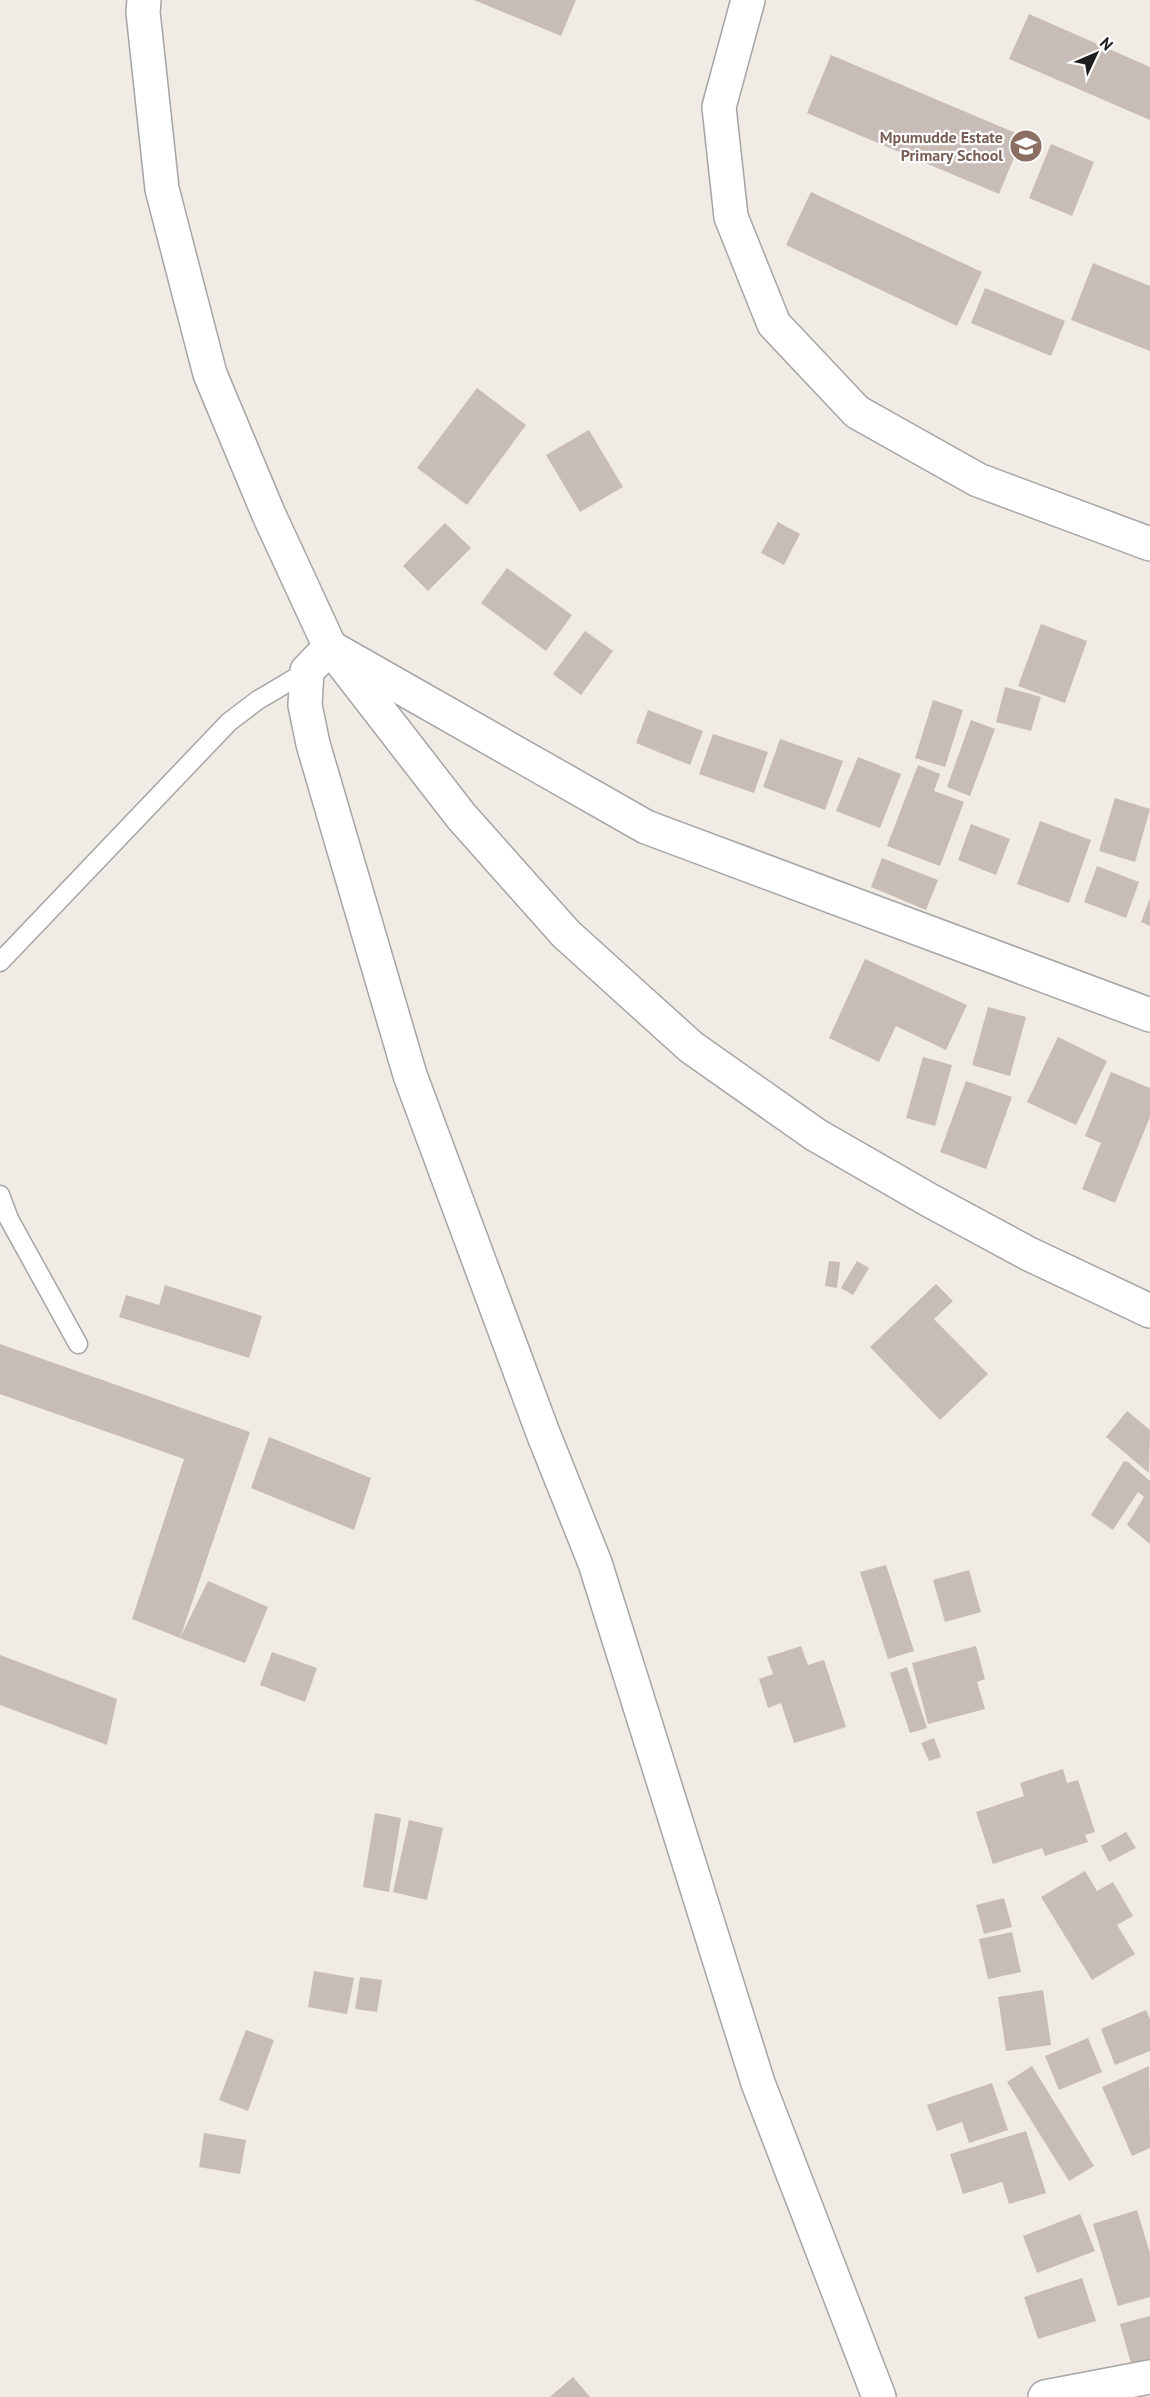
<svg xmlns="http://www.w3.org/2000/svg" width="1150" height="2397" font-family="'PT Sans',sans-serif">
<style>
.building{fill:#c8bcb7}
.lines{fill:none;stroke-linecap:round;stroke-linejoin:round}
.service-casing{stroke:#a5a5a5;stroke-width:21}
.minor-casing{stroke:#a5a5a5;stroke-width:36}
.service{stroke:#fff;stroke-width:18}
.minor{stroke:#fff;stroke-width:33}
.labels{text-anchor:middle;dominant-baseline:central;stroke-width:4.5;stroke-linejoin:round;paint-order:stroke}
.education-label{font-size:16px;font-weight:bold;fill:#785e54;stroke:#fff;text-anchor:end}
</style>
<rect width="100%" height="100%" fill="#f0ebe4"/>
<g class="building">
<path d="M474 0H576L561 36Z"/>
<path d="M1029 14 1150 67V120L1009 59Z"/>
<path d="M831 55 1023 136 999 194 807 113Z"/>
<path d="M1051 144 1094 162 1072 216 1029 198Z"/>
<path d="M811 192 982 272 957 326 786 245Z"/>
<path d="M1093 263 1150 286V351L1071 320Z"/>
<path d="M985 288 1065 321 1051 356 971 323Z"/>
<path d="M477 388 526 425 467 505 417 468Z"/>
<path d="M589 430 623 487 580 512 546 455Z"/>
<path d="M778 522 800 534 784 565 761 553Z"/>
<path d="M445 523 471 548 428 591 403 566Z"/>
<path d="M507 568 572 615 546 651 481 603Z"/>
<path d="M1041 624 1087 641 1065 703 1018 686Z"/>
<path d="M585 631 613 651 581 695 553 674Z"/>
<path d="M1005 687 1041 697 1031 731 996 722Z"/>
<path d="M933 700 963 710 945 767 915 758Z"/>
<path d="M648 710 703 731 690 765 636 743Z"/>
<path d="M971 720 995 729 970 796 947 787Z"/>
<path d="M713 734 768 752 754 793 699 774Z"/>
<path d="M780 739 843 761 825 810 763 787Z"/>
<path d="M858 757 901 774 880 828 836 811Z"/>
<path d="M918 765 940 774 934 791 964 802 940 866 887 846Z"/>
<path d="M1115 798 1150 809 1135 862 1099 851Z"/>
<path d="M1040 821 1091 840 1069 903 1017 884Z"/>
<path d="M971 824 1010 839 996 875 958 860Z"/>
<path d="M882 858 938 880 926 910 871 887Z"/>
<path d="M1097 866 1139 882 1126 918 1084 902Z"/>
<path d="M1150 898V926L1141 922Z"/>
<path d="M865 959 967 1005 946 1050 896 1026 879 1062 829 1038Z"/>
<path d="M988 1007 1026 1017 1010 1076 972 1065Z"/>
<path d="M1058 1037 1107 1061 1076 1125 1027 1102Z"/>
<path d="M923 1057 952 1065 935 1126 906 1118Z"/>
<path d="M1111 1072 1150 1088V1117L1115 1203 1082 1189 1101 1143 1085 1136Z"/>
<path d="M966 1081 1012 1097 986 1169 940 1152Z"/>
<path d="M829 1261 840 1262 837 1288 825 1286Z"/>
<path d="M857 1261 869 1268 853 1295 841 1288Z"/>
<path d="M936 1284 953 1301 934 1319 988 1374 940 1420 870 1347Z"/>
<path d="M165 1285 262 1316 249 1358 119 1317 126 1295 159 1305Z"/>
<path d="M0 1344 250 1432 180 1638 132 1619 184 1459 0 1394Z"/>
<path d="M1127 1411 1150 1430 1149 1473 1106 1437Z"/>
<path d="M269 1437 371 1478 354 1530 251 1488Z"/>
<path d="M1124 1461 1128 1462 1150 1481V1544L1127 1525 1144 1497 1138 1492 1113 1530 1091 1515Z"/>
<path d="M886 1565 914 1651 888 1659 860 1572Z"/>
<path d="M969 1570 981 1612 945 1622 933 1580Z"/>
<path d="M208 1581 268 1607 245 1663 180 1638Z"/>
<path d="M801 1646 808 1665 824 1660 846 1727 794 1743 781 1703 768 1708 759 1679 773 1674 767 1657Z"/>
<path d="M976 1646 985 1679 977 1682 985 1709 928 1724 912 1663Z"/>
<path d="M272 1652 317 1668 305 1702 260 1685Z"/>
<path d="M0 1655 117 1699 107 1745 0 1705Z"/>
<path d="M907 1667 927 1728 910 1733 890 1673Z"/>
<path d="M934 1738 941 1757 929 1761 921 1743Z"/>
<path d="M1063 1769 1067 1783 1078 1780 1095 1832 1085 1835 1088 1842 1045 1856 1042 1848 993 1864 976 1812 1024 1796 1020 1783Z"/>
<path d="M375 1813 401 1818 389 1892 363 1887Z"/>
<path d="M409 1820 443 1828 427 1900 393 1892Z"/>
<path d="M1126 1832 1136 1848 1109 1862 1101 1846Z"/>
<path d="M1085 1871 1097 1891 1113 1882 1133 1916 1117 1925 1135 1954 1092 1980 1041 1897Z"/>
<path d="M1004 1898 1012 1927 984 1934 976 1905Z"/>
<path d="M1012 1932 1021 1972 988 1979 979 1939Z"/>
<path d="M314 1971 354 1978 347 2014 308 2007Z"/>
<path d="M360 1977 382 1980 377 2012 355 2009Z"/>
<path d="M1043 1990 1051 2045 1006 2051 998 1997Z"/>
<path d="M1146 2010 1150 2019V2051L1115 2065 1101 2029Z"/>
<path d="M246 2030 274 2040 248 2111 219 2100Z"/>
<path d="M1088 2038 1102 2072 1059 2090 1045 2056Z"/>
<path d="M1032 2066 1094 2166 1069 2181 1007 2082Z"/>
<path d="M1149 2066 1150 2148 1132 2156 1102 2087Z"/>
<path d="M992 2083 1008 2130 969 2143 962 2122 937 2131 927 2105Z"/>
<path d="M1026 2131 1046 2193 1009 2204 1002 2182 963 2194 950 2154Z"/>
<path d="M204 2133 246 2140 240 2174 199 2167Z"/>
<path d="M1137 2210 1150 2253V2297L1118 2306 1093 2224Z"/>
<path d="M1080 2214 1095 2251 1037 2273 1023 2236Z"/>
<path d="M1082 2278 1096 2321 1038 2339 1024 2297Z"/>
<path d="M1150 2316V2362L1132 2367 1120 2324Z"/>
<path d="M573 2377 590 2397H550Z"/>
</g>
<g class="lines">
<defs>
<g id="service">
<path d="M0 962 229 722 258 700 307 671"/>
<path d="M0 1195 9 1219 78 1344"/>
</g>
<g id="minor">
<path d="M144 0 143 12 162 189 210 374 269 515 330 647 461 816 566 934 691 1047 816 1135 929 1200 1029 1254 1150 1311"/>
<path d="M748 0 719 107 731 217 774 324 857 412 978 480 1150 544"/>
<path d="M879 2397 758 2083 595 1563 543 1433 410 1075 313 744 305 705 307 671 330 647 646 827 1150 1015"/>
<path d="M1045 2397 1150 2377"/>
</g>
</defs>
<use href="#service" class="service-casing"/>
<use href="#minor" class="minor-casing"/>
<use href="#service" class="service"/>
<use href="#minor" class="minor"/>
</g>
<defs>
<symbol id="school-disc" viewBox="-11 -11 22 22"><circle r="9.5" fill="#8d6e63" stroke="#fff"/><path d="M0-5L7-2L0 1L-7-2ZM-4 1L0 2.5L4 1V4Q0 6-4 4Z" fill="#fff"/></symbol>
</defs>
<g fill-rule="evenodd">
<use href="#school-disc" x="1007" y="127" width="38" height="38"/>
</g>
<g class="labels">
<g class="education-label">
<text x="1003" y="137">Mpumudde Estate<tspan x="1003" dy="18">Primary School</tspan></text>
</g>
</g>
<g transform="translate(1096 54) rotate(46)" stroke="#ffffff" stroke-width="4.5" paint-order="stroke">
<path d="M0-4.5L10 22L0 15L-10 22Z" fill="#1e1e1e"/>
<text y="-9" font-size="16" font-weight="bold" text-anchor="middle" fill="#1e1e1e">N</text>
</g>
</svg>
